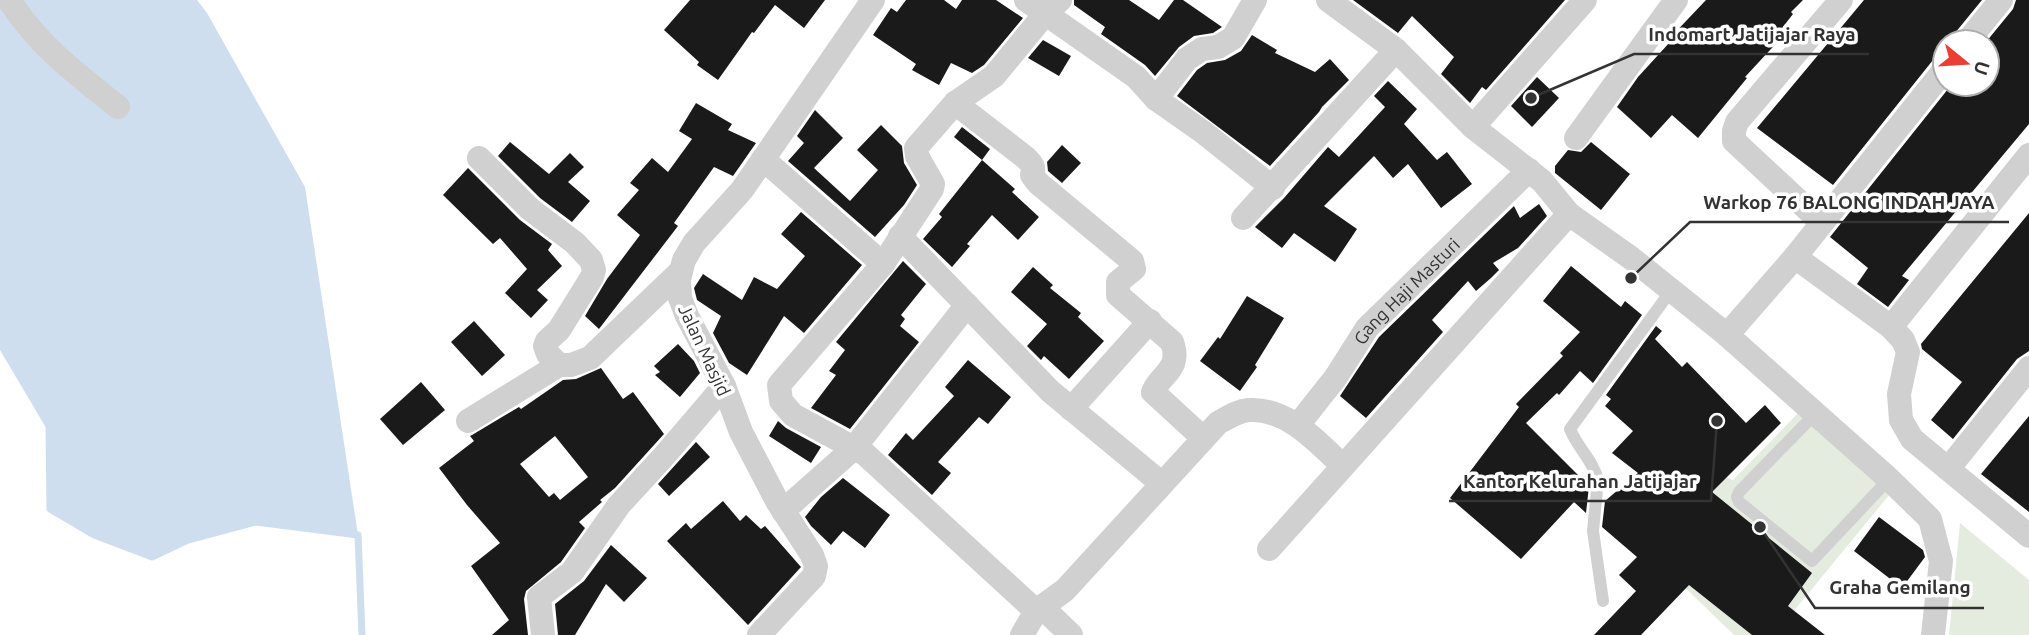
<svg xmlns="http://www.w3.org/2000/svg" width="2029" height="635" font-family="Ubuntu,sans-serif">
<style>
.green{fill:#e4ecdf}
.water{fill:#cedeef}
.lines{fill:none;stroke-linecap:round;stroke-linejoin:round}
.stream{stroke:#cedeef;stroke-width:7}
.building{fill:#1a1a1a;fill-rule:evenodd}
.service{stroke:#d0d0d0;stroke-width:12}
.minor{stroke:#d0d0d0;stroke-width:24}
.labels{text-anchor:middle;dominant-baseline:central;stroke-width:7;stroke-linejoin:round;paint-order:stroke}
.street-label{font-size:18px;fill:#333;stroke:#fff}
.leader{fill:none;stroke:#333;stroke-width:2.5}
.callout-dot{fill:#333;stroke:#fff;stroke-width:2.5}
.callout-label{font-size:19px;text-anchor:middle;font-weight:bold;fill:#333;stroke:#fff;stroke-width:7;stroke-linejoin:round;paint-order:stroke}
</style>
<rect width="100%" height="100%" fill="#fff"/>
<g class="green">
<path d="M1802 409 1890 494 1774 635H1734L1643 547 1711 470 1733 480Z"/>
<path d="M1960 523 2029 580V635H1949Z"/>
</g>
<path class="water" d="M0 0H197L207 13 305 187 358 535 256 522 188 540 152 557 94 535 50 509 49 426 0 343Z"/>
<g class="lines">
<path class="stream" d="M0 343 49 426 50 509 94 535 152 557 188 540 256 522 358 535 362 635"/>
</g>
<g class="building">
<path d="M690 0H825L804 28 775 5 754 33 752 32 718 80 697 65 699 62 664 30Z"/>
<path d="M906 0H944L956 9 962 0H996L1023 18 984 65 972 73 951 63 939 85 912 70 916 64 873 35 891 8 897 12Z"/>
<path d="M1074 0H1129L1159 20 1174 0H1183L1222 27 1213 33 1194 36 1179 47 1155 76 1145 65 1101 34 1105 27 1074 5Z"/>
<path d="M1353 0H1565L1486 90 1482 87 1470 103 1441 74 1454 57 1412 16 1398 33Z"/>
<path d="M1706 0H1803L1791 12 1793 14 1779 32 1783 36 1745 77 1747 78 1698 138 1672 115 1651 138 1617 107 1638 77 1670 42 1668 40Z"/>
<path d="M1864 0H1982L1955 33 1952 42H1945V54L1933 60 1833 185 1757 128Z"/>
<path d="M2016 0H2029V124L1902 276 1909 280 1888 307 1857 284 1868 268 1830 237 1952 84H1987L1986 42 2013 9Z"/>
<path d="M1252 35 1277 50 1275 53 1315 72 1330 59 1349 80 1322 107 1319 112 1270 166 1177 96 1197 70 1207 63 1225 60 1241 51Z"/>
<path d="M1043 40 1071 56 1059 76 1028 58Z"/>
<path d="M1537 77 1559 98 1532 127 1511 106Z"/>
<path d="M1388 81 1417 109 1404 124 1437 160 1447 152 1472 184 1441 208 1408 164 1393 178 1374 156 1324 206 1357 229 1335 262 1294 233 1282 248 1255 227 1284 198 1328 147 1339 157 1385 107 1374 96Z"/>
<path d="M696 103 732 124 728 130 756 143 733 176 714 167 674 223 678 226 599 329 585 316 607 279 640 235 617 215 639 190 630 183 652 158 668 172 692 139 679 131Z"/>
<path d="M815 110 843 138 814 168 850 201 878 170 857 150 881 125 902 146 904 163 917 185 904 205 875 237 788 161 804 143 797 136Z"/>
<path d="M962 127 990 149 982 160 954 137Z"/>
<path d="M510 142 549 174 570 153 584 167 568 182 590 201 572 222 540 198 498 156Z"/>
<path d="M1591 142 1630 174 1601 210 1555 173V166L1568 150 1581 152Z"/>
<path d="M1062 145 1081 163 1062 183 1048 171 1047 162Z"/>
<path d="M982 160 1015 189 1012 192 1039 217 1018 240 992 215 967 244 970 246 952 267 923 239 942 217 939 214Z"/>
<path d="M468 168 520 220 552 244 548 250 562 266 537 290 548 300 531 318 505 293 527 269 500 238 493 244 443 195Z"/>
<path d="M1539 204 1547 216 1518 248 1493 263 1499 270 1491 278 1476 291 1468 281 1432 320 1443 332 1366 418 1340 396 1379 337 1514 206 1520 218Z"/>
<path d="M801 212 862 265 804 333 784 316 747 375 729 363 713 333 721 316 697 300 694 288 703 274 742 300 754 277 777 289 805 256 781 234Z"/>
<path d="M2029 213V351L2017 359 1953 439 1931 420 1962 382 1922 349 1921 344Z"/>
<path d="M903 261 926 284 901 315 905 319 900 326 919 342 850 429 811 408 836 375 829 371 845 350 836 342Z"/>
<path d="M1571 266 1621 307 1625 301 1642 315 1593 383 1580 371 1559 395 1557 393 1526 423 1589 486 1586 513 1574 502 1521 559 1450 498 1519 407 1516 404 1563 356 1560 353 1580 332 1543 301Z"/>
<path d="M1033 267 1053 285 1050 288 1081 313 1078 317 1104 341 1069 379 1044 356 1041 360 1027 346 1047 324 1011 292Z"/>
<path d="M1247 296 1284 318 1255 365 1257 367 1240 391 1200 361 1218 337 1220 339Z"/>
<path d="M474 321 505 355 482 376 451 342Z"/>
<path d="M1656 326 1662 331 1655 339 1682 367 1687 362 1746 423 1765 405 1781 423 1712 492 1812 573 1788 606 1825 635H1752L1689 585 1641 635H1594L1636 591 1619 575 1637 557 1602 527 1605 501 1638 473 1612 453 1633 431 1605 406 1611 399 1606 395Z"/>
<path d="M678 344 694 361 700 373 680 397 655 375 660 372 654 366Z"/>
<path d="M968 360 1011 397 988 424 979 417 938 462 951 473 932 495 888 455 906 433 913 440 954 396 945 387Z"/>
<path d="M601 368 623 399 633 392 664 434 615 488 600 500 602 502 579 522 585 528 561 562 526 591 524 599 528 635H492L509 620 471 566 500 543 467 505 439 468 474 441 470 436 472 435 519 407 521 409 563 380 576 379ZM555 436 588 477 560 500 554 493 549 497 520 464Z"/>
<path d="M421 382 445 410 403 445 380 419Z"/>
<path d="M2029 416V512L1981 474Z"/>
<path d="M778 421 786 428 821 447 811 463 769 436Z"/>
<path d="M696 442 710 457 669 496 658 484Z"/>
<path d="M843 478 890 515 865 548 843 531 831 545 811 526 805 517 821 497Z"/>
<path d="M723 501 740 521 746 515 761 529 765 526 801 567 748 625 667 541 686 523 691 529Z"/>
<path d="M1879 517 1923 550 1925 557 1902 588 1854 551Z"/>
<path d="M611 545 647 578 624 602 606 584 575 635H558L555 604 584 581Z"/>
</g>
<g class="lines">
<g class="service">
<path d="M1815 414 1739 492 1737 497 1739 502 1812 561 1889 479"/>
<path d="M1603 601 1593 531 1598 480C1594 462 1577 447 1570 429L1670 292"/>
</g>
<g class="minor">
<path d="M9 0C40 47 75 73 118 107"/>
<path d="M1026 0 1136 77 1156 99 1203 132 1273 188"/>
<path d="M1328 0 1396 50 1473 127 1542 181 1569 214 1631 258 1727 335 1889 479 1930 519 1941 561 1933 635"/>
<path d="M1967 42 2001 0"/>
<path d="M1156 99 1187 59 1202 49 1218 47 1233 38 1255 0"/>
<path d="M955 103 1026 158C1032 164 1035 167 1032 175L1038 183 1132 261 1134 269 1118 282V295L1172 342C1182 370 1160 374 1153 392L1203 438"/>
<path d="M1473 127 1585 0"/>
<path d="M1576 138 1676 0"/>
<path d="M479 158 530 209 575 243 591 260 594 270 592 277 559 330 547 341 545 346 548 354 559 365H571L590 358 681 271"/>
<path d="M763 159 883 264"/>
<path d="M1243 218 1396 50"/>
<path d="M1821 222 1734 141V131L1737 122 1841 0"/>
<path d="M900 236 1050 391 1161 483"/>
<path d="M1795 257 1891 327 1903 340 1908 352 1899 394 1901 420 1912 439 2029 536"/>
<path d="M1891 327 2029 155"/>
<path d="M1727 335 1795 257 1945 69"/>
<path d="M1071 409 1150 321"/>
<path d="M468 421 559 365"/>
<path id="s1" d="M1298 425 1336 377 1367 328 1529 170"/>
<path d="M1948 469 2029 368"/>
<path d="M783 511 854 448 967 305"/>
<path d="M1269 549 1569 214"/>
<path d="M1042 607 1071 635"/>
<path d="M1036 611 865 454 793 415 781 401 779 385 883 264 932 189 933 184 917 156 916 148 955 103 994 76 1045 14 1060 0"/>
<path d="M543 635 539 597 572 572 619 505 665 455 724 386"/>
<path d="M759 635 814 576 816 566 812 555 777 501 741 432 724 386 687 316 680 298 679 279 684 260 694 243 742 190 873 0"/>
<path d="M1022 635 1036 611 1065 590 1218 423C1227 418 1237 411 1249 410 1288 408 1317 442 1343 466"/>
</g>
</g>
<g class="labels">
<g class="street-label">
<text stroke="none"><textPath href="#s1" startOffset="173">Gang Haji Masturi</textPath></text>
<text transform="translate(705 350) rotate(65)">Jalan Masjid</text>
</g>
</g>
<path class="leader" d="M1531 98L1634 54H1869M1631 278L1690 222H2009M1717 421L1711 501H1449M1760 527L1815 608H1984"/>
<g class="callout-dot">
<circle cx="1531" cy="98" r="7"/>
<circle cx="1631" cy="278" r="7"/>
<circle cx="1717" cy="421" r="7"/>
<circle cx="1760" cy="527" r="7"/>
</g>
<g class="callout-label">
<text x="1752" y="41">Indomart Jatijajar Raya</text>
<text x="1849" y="209">Warkop 76 BALONG INDAH JAYA</text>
<text x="1580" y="488">Kantor Kelurahan Jatijajar</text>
<text x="1900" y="594">Graha Gemilang</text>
</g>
<g transform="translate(1966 63) rotate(108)"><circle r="33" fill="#ffffff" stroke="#adadad" stroke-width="2"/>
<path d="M0-5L12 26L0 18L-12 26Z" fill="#e93f35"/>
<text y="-10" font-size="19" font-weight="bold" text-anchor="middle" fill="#333333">U</text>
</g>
</svg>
